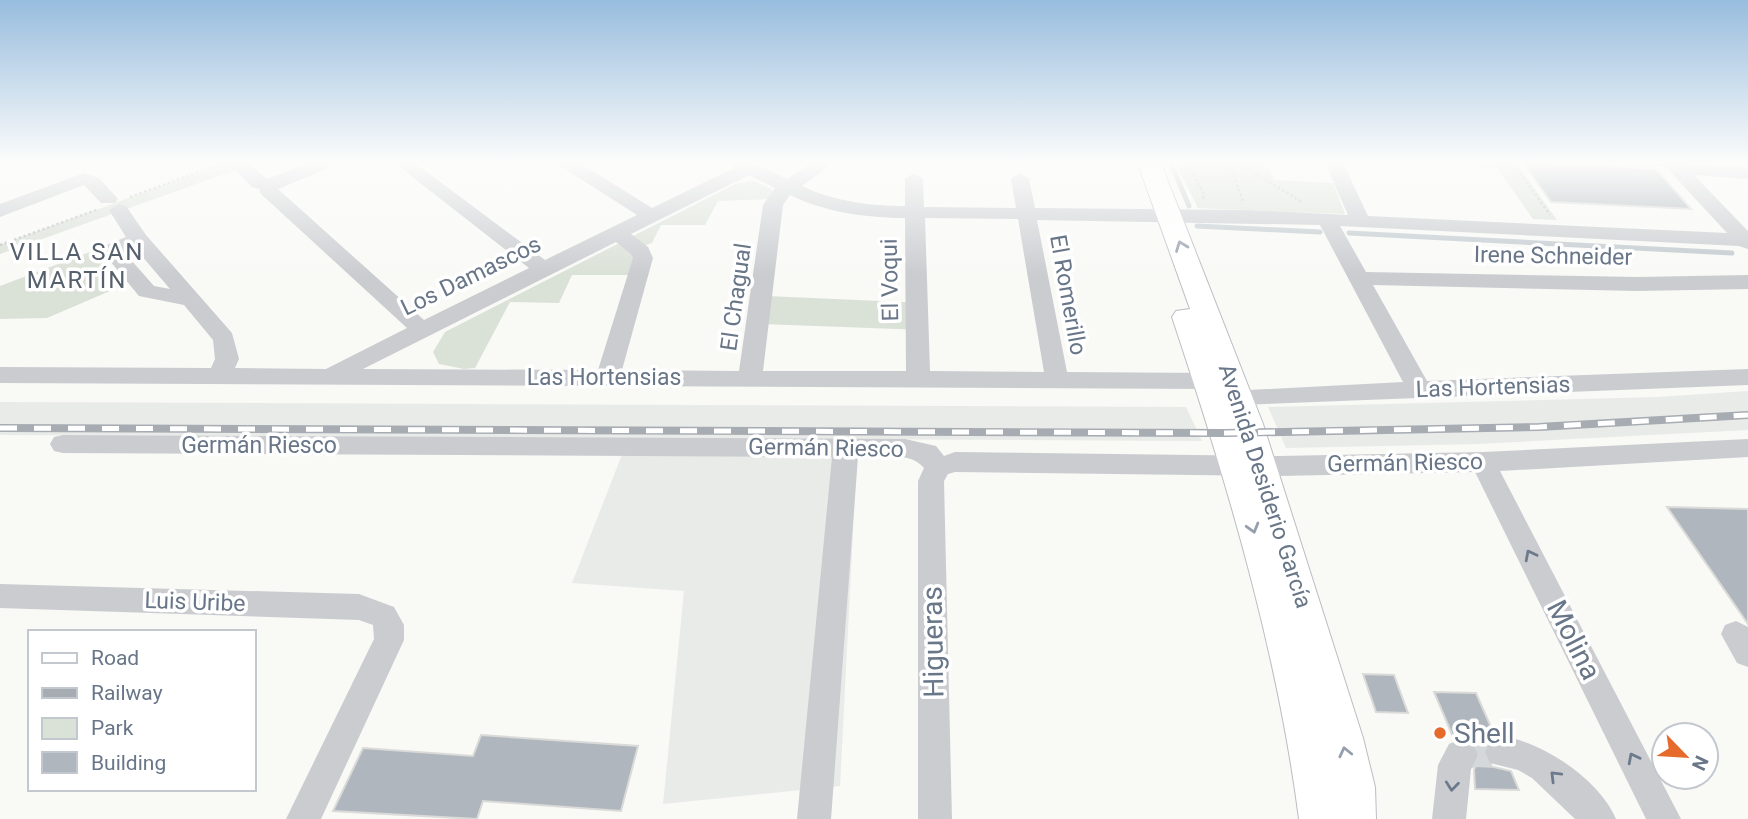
<svg xmlns="http://www.w3.org/2000/svg" width="1748" height="819" font-family="Roboto,sans-serif">
<style>
.built{fill:#e9ebe9}
.green{fill:#dae1d7}
.lines{fill:none;stroke-linecap:round;stroke-linejoin:round}
.stream{stroke:#c1cacf;stroke-width:5}
.building{fill:#afb6bd;stroke:#dadbd9;stroke-width:2}
.minor-tunnel{stroke:#d5d8da;stroke-width:32;stroke-dasharray:32 16;stroke-linecap:butt}
.major-casing{stroke:#babdc2;stroke-width:2}
.path{stroke:#c1c3c5;stroke-width:2.5;stroke-dasharray:2.5 2.5;stroke-linecap:butt}
.minor{fill:#caccd0;fill-rule:evenodd}
.major{fill:#fff;fill-rule:evenodd}
.rail-casing{stroke:#a7acb3;stroke-width:8}
.rail{stroke:#fff;stroke-width:5;stroke-dasharray:17;stroke-linecap:butt}
.oneway{stroke:#959fac}
.oneway2{stroke:#6d7a8c}
.poi-dot{fill:#e56a2b;stroke:#fff;stroke-width:2.5}
.labels{text-anchor:middle;dominant-baseline:central;stroke-width:7;stroke-linejoin:round;paint-order:stroke}
.street-label{font-size:23px;fill:#687688;stroke:#fff}
.neighbourhood-label{font-size:24px;letter-spacing:2px;fill:#56606d;stroke:#fff}
.near-street-label{font-size:28px;fill:#687688;stroke:#fff}
.near-poi-label{font-size:28px;fill:#687688;stroke:#fff;text-anchor:start}
</style>
<rect width="100%" height="100%" fill="#f9f9f6"/>
<g class="built">
<path d="M1748 391V430L1478 444 1286 448 1268 407 1658 397Z"/>
<path d="M0 402 1186 407 1202 441 0 435Z"/>
<path d="M623 452 857 454 840 786 663 804 684 591 572 583Z"/>
</g>
<g class="green">
<path d="M230 161H261L0 254V245Z"/>
<path d="M1174 161H1266L1274 180 1333 183 1345 214 1198 208Z"/>
<path d="M1447 161H1515L1557 220 1533 219 1497 168 1450 165Z"/>
<path d="M754 181 773 190 769 199 718 201 705 225H661L652 243 641 247 636 255 633 275H572L559 303 510 302 475 368 464 369 439 364 433 352 445 332 735 184Z"/>
<path d="M95 250 124 285 47 318 0 319V286Z"/>
<path d="M767 296 924 303V330L762 324Z"/>
</g>
<g class="lines">
<g class="stream">
<path d="M1170 161 1189 206"/>
<path d="M1197 226 1320 232"/>
<path d="M1349 233 1732 253"/>
</g>
</g>
<g class="building">
<path d="M1522 161 1656 169 1691 209 1551 202Z"/>
<path d="M1667 507 1748 509V624Z"/>
<path d="M1363 674 1394 675 1408 713 1376 712Z"/>
<path d="M1434 692 1476 693 1495 736 1488 740 1483 753 1489 766 1511 771 1519 790 1475 789 1474 770 1480 754 1474 742 1462 737 1454 739Z"/>
<path d="M481 735 638 746 621 811 483 801 477 819 333 811 363 748 473 756Z"/>
</g>
<g class="lines">
<path class="minor-tunnel" d="M1461 755 1474 751 1502 752"/>
<defs>
<path id="major" d="M1137 161H1160L1263 424 1363 738 1375 787 1376 819H1299C1277 649 1226 479 1172 317L1176 311 1190 309Z"/>
</defs>
<use href="#major" class="major-casing"/>
<g class="path">
<path d="M1186 161 1204 194 1203 199"/>
<path d="M1228 161 1243 201"/>
<path d="M1235 161 1302 202"/>
<path d="M1512 161 1550 215"/>
<path d="M130 197 228 161"/>
<path d="M0 245 96 210"/>
</g>
<g class="minor">
<path d="M315 161H339L336 165 278 189 424 320 529 268 392 161H412L545 260 637 215 559 165 556 161H577L652 208 734 168 726 161H749L787 179 814 161H829L828 167 802 186C833 201 870 206 905 206V179L914 173 923 179 924 207 1016 208 1011 179 1020 173 1029 179 1035 208 1249 210 1348 215 1324 161H1342L1368 216 1727 233 1666 167 1631 166 1622 161H1680L1683 164 1748 167V179L1694 175 1748 231V249L1739 246 1340 226 1366 272 1637 277 1748 275V289L1637 291 1373 285 1427 381 1748 369V385L1238 405 1229 403 1226 397 1229 391 1403 382 1320 225 1037 220 1067 372 1209 373 1217 375 1221 381 1217 387 1209 389 0 383V367L211 368 215 359 213 340 184 305 139 296 101 250 104 246 126 237 109 210 119 204 126 206 146 235 232 333 239 359 235 368 326 369 407 328 261 194 259 189 252 187 233 168 242 162 249 164 267 179ZM749 175 775 188 763 205 739 371 622 370 653 258 648 247 631 234ZM790 195C824 212 867 218 905 218L906 371H763L783 205ZM925 218 1018 219 1044 372 930 371ZM616 242 631 254 633 258 598 370 363 369ZM135 248 170 289 154 286 124 252Z"/>
<path d="M84 173 99 178 118 199 115 203H101L84 185 0 217V204Z"/>
<path d="M63 435 905 439 936 446 944 456 955 452 1279 456 1483 452 1748 439V457L1500 471 1681 819H1646L1475 472 1279 476 955 472 948 474 944 481 952 819H918V481L924 468C911 451 878 457 858 457L831 819H797L832 457 63 453 54 451 50 444 54 437Z"/>
<path d="M0 584 359 594 394 607 404 625V640L321 819H286L374 639 373 625 359 620 0 608Z"/>
<path d="M1736 621 1748 627V667L1737 663 1721 634 1725 625Z"/>
<path d="M1502 736C1543 742 1600 780 1616 819H1575L1532 778 1518 770 1490 763 1485 752 1490 741Z"/>
<path d="M1461 739 1473 744 1478 755 1471 769 1466 819H1432L1438 765 1449 744Z"/>
</g>
<use href="#major" class="major"/>
<defs>
<path id="rail" d="M0 428 1226 433 1539 427 1748 415"/>
</defs>
<use href="#rail" class="rail-casing"/>
<use href="#rail" class="rail"/>
</g>
<defs><path id="oneway-chevron" d="M-2-3.5L2.5 0L-2 3.5" fill="none" stroke-width="1.6" stroke-linecap="round" stroke-linejoin="round" transform="scale(1.75)"/></defs>
<g class="oneway">
<use href="#oneway-chevron" transform="translate(1181 246) rotate(-111)"/>
<use href="#oneway-chevron" transform="translate(1253 528) rotate(74)"/>
<use href="#oneway-chevron" transform="translate(1345 752) rotate(-103)"/>
</g>
<g class="oneway2">
<use href="#oneway-chevron" transform="translate(1530 555) rotate(-117)"/>
<use href="#oneway-chevron" transform="translate(1633 758) rotate(-117)"/>
<use href="#oneway-chevron" transform="translate(1555 776) rotate(-135)"/>
<use href="#oneway-chevron" transform="translate(1452 786) rotate(96)"/>
</g>
<linearGradient id="sky" x2="0" y2="1"><stop stop-color="#98bdde"/><stop offset="0.59" stop-color="#fcfcfb"/><stop offset="1" stop-color="#fcfcfb" stop-opacity="0"/></linearGradient>
<rect width="1748" height="275" fill="url(#sky)"/>
<circle class="poi-dot" cx="1440" cy="733" r="7"/>
<g class="labels">
<g class="street-label">
<text transform="translate(1553 256) rotate(1)">Irene Schneider</text>
<text transform="translate(471 276) rotate(-26)">Los Damascos</text>
<text transform="translate(890 280) rotate(-91)">El Voqui</text>
<text transform="translate(1068 295) rotate(80)">El Romerillo</text>
<text transform="translate(736 297) rotate(-82)">El Chagual</text>
<text x="604" y="377">Las Hortensias</text>
<text transform="translate(1493 387) rotate(-2)">Las Hortensias</text>
<text x="259" y="445">Germán Riesco</text>
<text transform="translate(826 448) rotate(1)">Germán Riesco</text>
<text transform="translate(1405 463) rotate(-1)">Germán Riesco</text>
<text transform="translate(1265 486) rotate(72)">Avenida Desiderio García</text>
<text transform="translate(195 602) rotate(2)">Luis Uribe</text>
</g>
<g class="neighbourhood-label">
<text x="77" y="252">VILLA SAN<tspan x="77" dy="28">MARTÍN</tspan></text>
</g>
<g class="near-street-label">
<text transform="translate(1574 640) rotate(63)">Molina</text>
<text transform="translate(933 642) rotate(-91)">Higueras</text>
</g>
<g class="near-poi-label">
<text x="1454" y="733">Shell</text>
</g>
</g>
<rect x="28" y="630" width="228" height="161" fill="#ffffff" stroke="#c3c8cf" stroke-width="2"/>
<rect x="42" y="653" width="35" height="10" fill="#ffffff" stroke="#c3c8cf" stroke-width="2"/>
<text x="91" y="665" font-size="21" fill="#687688">Road</text>
<rect x="42" y="688" width="35" height="10" fill="#a7acb3" stroke="#c3c8cf" stroke-width="2"/>
<text x="91" y="700" font-size="21" fill="#687688">Railway</text>
<rect x="42" y="718" width="35" height="21" fill="#dae1d7" stroke="#c3c8cf" stroke-width="2"/>
<text x="91" y="735" font-size="21" fill="#687688">Park</text>
<rect x="42" y="752" width="35" height="21" fill="#afb6bd" stroke="#c3c8cf" stroke-width="2"/>
<text x="91" y="770" font-size="21" fill="#687688">Building</text>
<g transform="translate(1685 756) rotate(115)"><circle r="33" fill="#ffffff" stroke="#c3c8cf" stroke-width="2"/>
<path d="M0-5L12 26L0 18L-12 26Z" fill="#e56a2b"/>
<text y="-10" font-size="19" font-weight="bold" text-anchor="middle" fill="#687688">N</text>
</g>
</svg>
